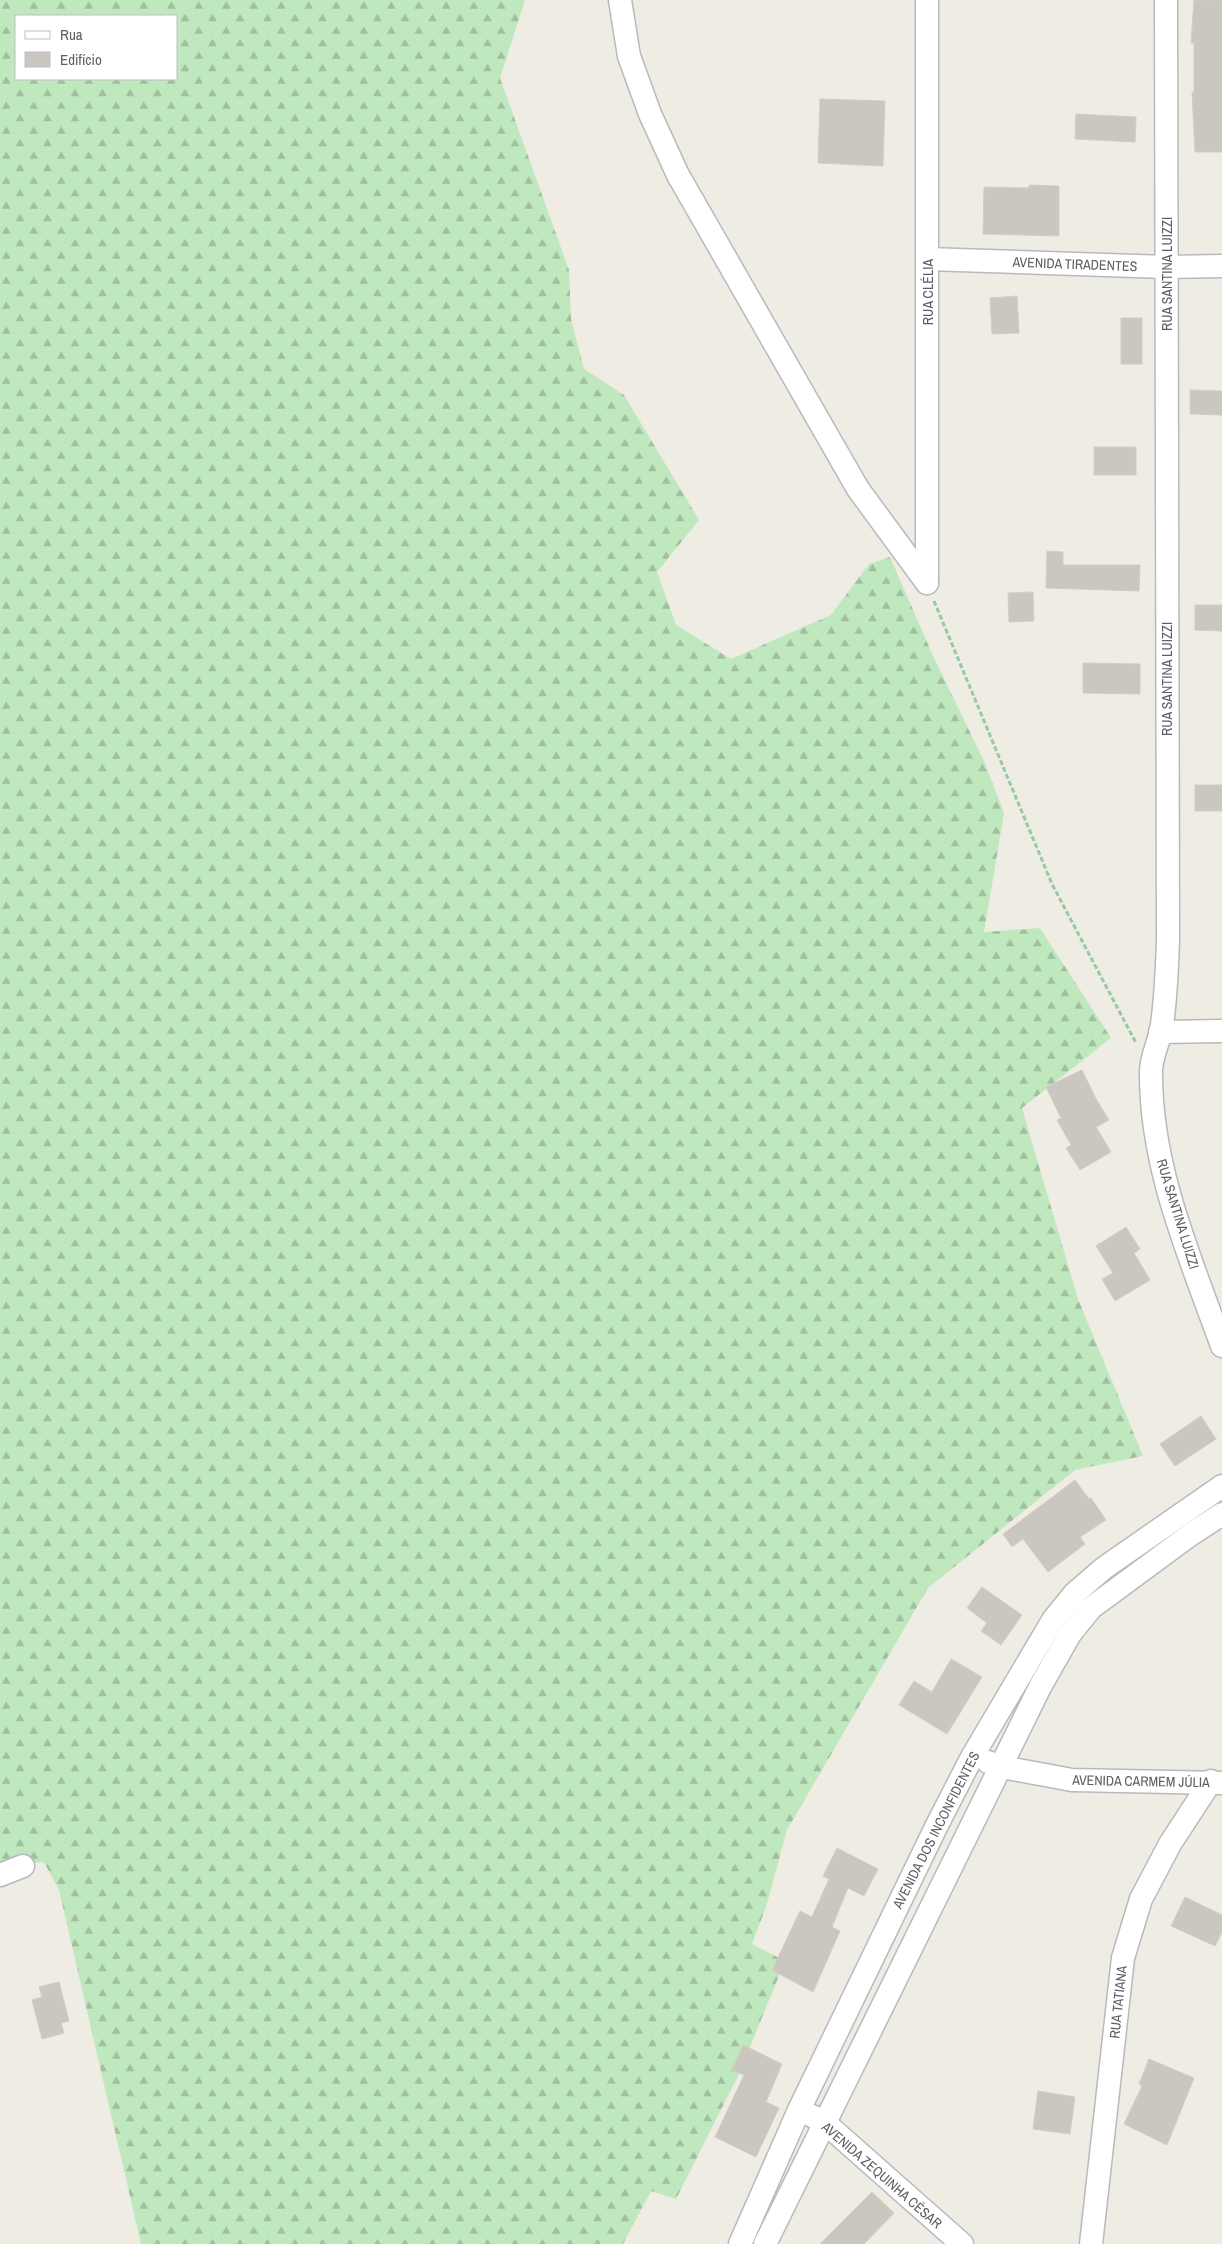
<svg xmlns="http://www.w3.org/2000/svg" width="1222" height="2244" font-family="'Archivo Narrow',sans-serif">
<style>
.forest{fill:url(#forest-firs);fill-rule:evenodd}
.building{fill:#cac6c0;stroke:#d4cdc1}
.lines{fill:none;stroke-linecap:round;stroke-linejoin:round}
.minor-casing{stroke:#b6babe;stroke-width:25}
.path{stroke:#96caa3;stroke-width:3;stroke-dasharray:5 2.5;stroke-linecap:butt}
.minor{stroke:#fff;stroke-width:22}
.labels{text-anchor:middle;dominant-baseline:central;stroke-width:4;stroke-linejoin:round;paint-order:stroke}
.street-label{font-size:14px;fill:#5b6065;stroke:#fff}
</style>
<defs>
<pattern id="forest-firs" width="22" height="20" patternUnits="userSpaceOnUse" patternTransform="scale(1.25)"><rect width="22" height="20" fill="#c0e8be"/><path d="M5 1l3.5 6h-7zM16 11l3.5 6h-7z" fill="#9fbf9e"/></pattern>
</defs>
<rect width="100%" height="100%" fill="#efece3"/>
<path class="forest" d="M0 0H525L500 78 569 270 571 319 584 369 624 395 699 520 657 572 676 625 731 659 831 615 869 564 890 557 934 658 984 761 1004 813 984 932 1040 928 1111 1038 1022 1108 1078 1299 1143 1456 1075 1470 928 1588 787 1830 766 1907 752 1944 785 1961 739 2074 676 2199 651 2191 623 2244H141L59 1890 44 1862 0 1865ZM16 16H176V79H16Z"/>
<g class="building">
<path d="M1194 0H1222V152H1195L1192 92H1194V43H1191Z"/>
<path d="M820 99 885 101 883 166 818 163Z"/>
<path d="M1076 114 1136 117 1135 142 1075 139Z"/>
<path d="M1029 185 1059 186V236L983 234 984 187 1029 188Z"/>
<path d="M1017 296 1019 333 992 334 990 298Z"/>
<rect x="1121" y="318" width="21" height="46"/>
<path d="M1190 390 1222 391V415L1190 414Z"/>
<rect x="1094" y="447" width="42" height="28"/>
<path d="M1047 551 1063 552V565H1140L1139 591 1046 588Z"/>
<path d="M1033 592 1034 621 1009 622 1008 593Z"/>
<path d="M1195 605H1222V631L1195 630Z"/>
<path d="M1083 663 1140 664V694L1083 693Z"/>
<rect x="1195" y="785" width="27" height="26"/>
<path d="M1082 1070 1096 1099 1109 1120 1096 1127 1111 1152 1080 1170 1066 1148 1071 1145 1057 1120 1061 1118 1046 1087Z"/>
<path d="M1126 1227 1140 1249 1134 1253 1150 1280 1115 1301 1102 1279 1113 1273 1096 1246Z"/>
<path d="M1201 1416 1216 1439 1175 1466 1160 1444Z"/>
<path d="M1075 1480 1089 1499 1091 1498 1106 1520 1080 1537 1085 1544 1048 1572 1023 1539 1012 1547 1003 1534Z"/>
<path d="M982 1587 1022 1615 1001 1645 981 1631 987 1623 967 1608Z"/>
<path d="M951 1659 982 1677 947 1734 899 1705 914 1681 932 1692Z"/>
<path d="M837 1848 878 1869 864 1896 848 1888 832 1927 840 1931 813 1992 772 1970 800 1911 812 1917 829 1879 823 1876Z"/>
<path d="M1185 1897 1222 1915V1932L1215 1946 1171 1926Z"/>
<path d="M59 1982 69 2021 61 2023 64 2033 42 2039 32 2000 42 1997 39 1987Z"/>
<path d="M743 2045 782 2064 766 2102 779 2108 756 2157 715 2137 744 2075 732 2070Z"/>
<path d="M1149 2059 1194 2078 1167 2145 1124 2124 1142 2086 1139 2084Z"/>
<path d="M1038 2091 1075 2097 1070 2134 1033 2129Z"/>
<path d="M872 2192 894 2213 864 2244H820Z"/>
</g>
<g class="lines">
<defs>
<g id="minor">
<path d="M620 0 629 56 650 114 678 175 858 489 927 583"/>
<path d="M1166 0 1168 940C1167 970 1166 1001 1161 1031 1158 1044 1151 1058 1151 1071 1150 1167 1190 1257 1222 1346"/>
<path d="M928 259 1166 267 1222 266"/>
<path d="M927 583V0"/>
<path d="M1160 1032 1222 1031"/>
<path d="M988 1762 1002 1767 1072 1780 1221 1783"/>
<path d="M0 1875 23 1866"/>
<path d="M812 2116 824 2122 962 2244"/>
<path d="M740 2244 799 2110 936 1827 972 1757 1053 1620 1075 1593 1104 1568 1222 1486"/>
<path d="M765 2244 1041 1685 1070 1634 1091 1608 1190 1535 1222 1514"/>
<path d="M1091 2244 1123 1958 1141 1899 1170 1844 1211 1781"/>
</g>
</defs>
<use href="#minor" class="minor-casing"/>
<path class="path" d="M934 601 1052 884 1136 1043"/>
<use href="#minor" class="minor"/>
</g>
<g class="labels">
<g class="street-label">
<text transform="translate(1075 264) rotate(2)">AVENIDA TIRADENTES</text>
<text transform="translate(1167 274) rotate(-90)">RUA SANTINA LUIZZI</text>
<text transform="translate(928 292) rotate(-90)">RUA CLÉLIA</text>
<text transform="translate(1167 679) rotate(-90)">RUA SANTINA LUIZZI</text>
<text transform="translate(1178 1214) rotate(73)">RUA SANTINA LUIZZI</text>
<text transform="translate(1141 1781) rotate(1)">AVENIDA CARMEM JÚLIA</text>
<text transform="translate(936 1830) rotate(-63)">AVENIDA DOS INCONFIDENTES</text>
<text transform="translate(1118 2002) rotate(-84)">RUA TATIANA</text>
<text transform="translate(882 2175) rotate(41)">AVENIDA ZEQUINHA CÉSAR</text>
</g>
</g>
<rect x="15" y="15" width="162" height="65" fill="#ffffff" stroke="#bdbfc1"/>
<rect x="25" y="31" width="25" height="8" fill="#ffffff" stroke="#bdbfc1"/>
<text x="60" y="40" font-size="15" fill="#5b6065">Rua</text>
<rect x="25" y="52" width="25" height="15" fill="#cac6c0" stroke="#bdbfc1"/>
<text x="60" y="65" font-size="15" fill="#5b6065">Edifício</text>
</svg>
